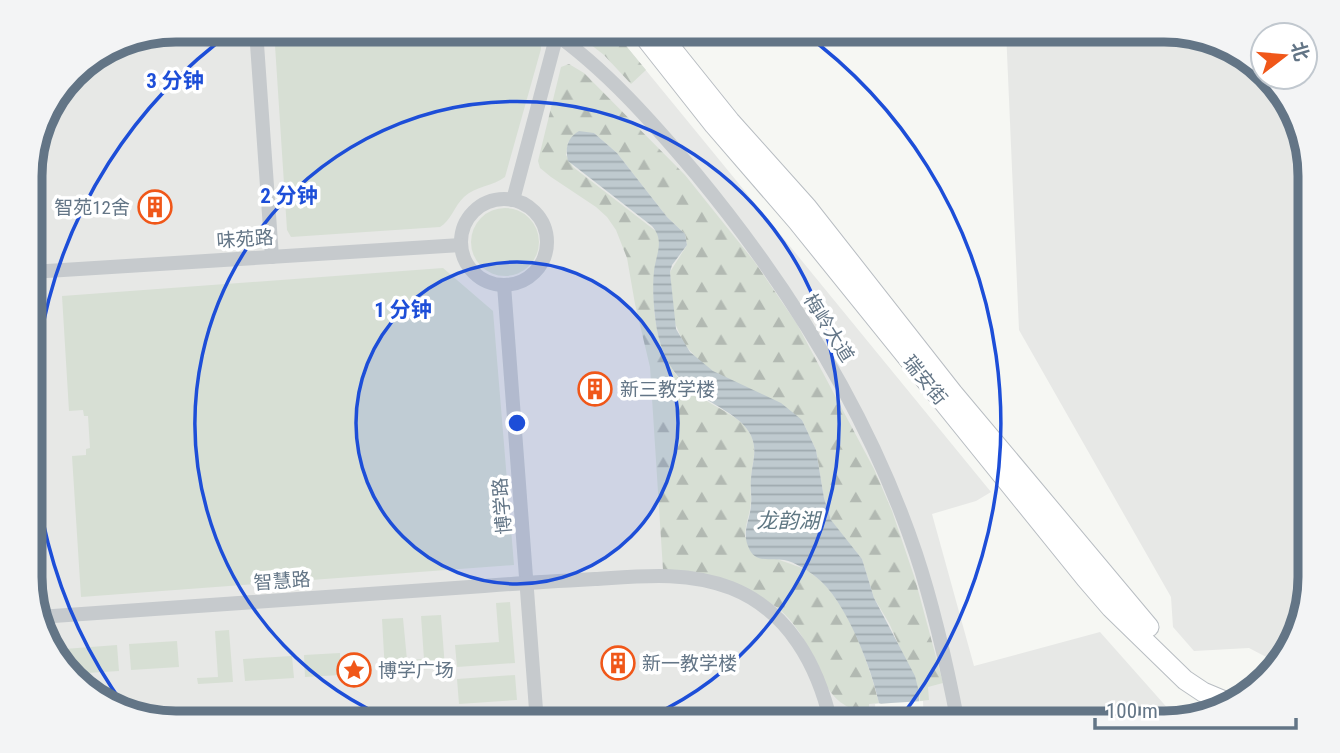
<svg xmlns="http://www.w3.org/2000/svg" width="1340" height="753" font-family="'Roboto Condensed','Noto Sans SC',sans-serif">
<style>
.built{fill:#e7e8e6}
.green{fill:#d7dfd4}
.forest{fill:url(#forest-firs)}
.water{fill:url(#water-rules)}
.pier{fill:#f6f7f3}
.lines{fill:none;stroke-linecap:round;stroke-linejoin:round}
.secondary-casing{stroke:#b8bdc2;stroke-width:21}
.street{stroke:#c6cacd;stroke-width:14}
.secondary{stroke:#fff;stroke-width:19}
.ring{fill:none;stroke:#1d4ed8;stroke-width:3.5}
.labels{text-anchor:middle;dominant-baseline:central;stroke-width:7;stroke-linejoin:round;paint-order:stroke}
.poi-label{font-size:19px;fill:#637586;stroke:#fff;text-anchor:start}
.street-label{font-size:19px;fill:#637586;stroke:#fff}
.water-label{font-size:21px;font-style:italic;fill:#5f7783;stroke:#fff}
.rim{fill:none;stroke:#637586;stroke-width:9}
.centre{fill:#1d4ed8;stroke:#fff;stroke-width:3.5}
.ring-label{font-size:21px;text-anchor:middle;font-weight:bold;fill:#1d4ed8;stroke:#fff;stroke-width:7;stroke-linejoin:round;paint-order:stroke}
</style>
<defs>
<pattern id="forest-firs" width="22" height="20" patternUnits="userSpaceOnUse" patternTransform="scale(1.75)"><rect width="22" height="20" fill="#d7dfd4"/><path d="M5 1l3.5 6h-7zM16 11l3.5 6h-7z" fill="#b2b9b2"/></pattern>
<pattern id="water-rules" width="6" height="5" patternUnits="userSpaceOnUse" patternTransform="scale(1.75)"><rect width="6" height="5" fill="#bfcacf"/><path d="M0 2.5h6" fill="none" stroke="#9fa9ae"/></pattern>
</defs>
<rect width="100%" height="100%" fill="#f6f7f3"/>
<g class="built">
<path d="M176 30H613L991 492 976 501 932 514 974 666 1100 632 1171 712 1184 720 1173 723H175L103 704 55 659 31 597V157L45 111 79 66 120 41Z"/>
<path d="M1006 30H1165L1237 49 1263 74V77H1267L1286 95 1310 166V586L1291 650 1278 663 1249 648 1194 651 1173 627 1171 597 1019 330Z"/>
</g>
<g class="green">
<path d="M274 30H529C538 34 541 39 541 49L505 177C493 186 476 186 464 197 455 205 450 222 440 227L291 237 287 230Z"/>
<circle cx="505" cy="242" r="34"/>
<path d="M443 268 493 311 514 565 81 597 72 456 86 455V449L90 448 88 416H84L83 410 69 411 62 296Z"/>
<path d="M510 602 515 663 457 667 455 645 499 642 496 603Z"/>
<path d="M441 615 445 668 385 672 382 619 403 618 407 660 424 659 421 616Z"/>
<path d="M229 630 233 682 198 684 197 678 218 677 215 631Z"/>
<path d="M177 641 179 667 131 670 129 644Z"/>
<path d="M117 645 119 671 71 674 55 659 51 650Z"/>
<path d="M340 653 341 675 305 677 304 655Z"/>
<path d="M292 656 294 678 245 681 243 659Z"/>
<path d="M515 675 517 700 459 704 457 679Z"/>
</g>
<g class="forest">
<path d="M572 30H613L646 70 631 84 604 55Z"/>
<path d="M569 64 584 73 685 175 754 261 797 324 874 469 892 511 915 579 943 683 928 687 929 700 920 701 918 688 889 623 874 598 862 559 831 521 824 498 816 450 802 420 713 371 701 363 684 344 674 321 670 272 687 245 685 234 667 217 617 153 594 133 568 142 566 155 573 167 657 232C664 248 655 268 654 285 652 319 660 362 686 386 702 401 724 409 741 422 762 444 752 455 751 481 750 490 752 500 750 509 748 519 745 527 745 537 755 544 766 555 777 559 789 564 801 566 812 574 847 597 869 664 879 703L869 704V713C820 707 822 663 797 629 790 619 781 609 770 603 760 597 746 595 734 591 710 584 686 577 663 570L650 367 635 304 627 258 616 230 607 217 596 207 551 177 540 168 538 161 561 67Z"/>
</g>
<path class="water" d="M579 131 594 133 617 153 667 217 685 234 687 245 672 265 670 272 676 329 690 352 713 371 781 403 802 420 816 450 824 498 831 520 862 559 874 598 915 676 918 688 921 723 879 703C871 667 846 600 816 577 807 570 795 562 784 560 769 557 755 565 748 546 742 531 750 520 751 505 752 496 750 487 751 479 752 461 759 449 749 432 743 422 732 415 721 408 686 387 666 374 657 330 654 312 652 289 654 271 656 254 665 241 652 226L568 161C565 148 567 138 579 131Z"/>
<path class="pier" d="M923 701 924 723H877L875 704Z"/>
<g class="lines">
<defs>
<g id="secondary">
<path d="M639 30 714 125 797 221 1086 579 1111 608 1185 680 1203 692 1234 705"/>
<path d="M657 30 730 121 807 207 953 393 1149 627"/>
</g>
</defs>
<use href="#secondary" class="secondary-casing"/>
<g class="street">
<path d="M256 30 272 257"/>
<path d="M550 30C606 69 653 123 697 175 790 288 869 414 916 554 934 608 947 666 958 723"/>
<circle cx="504" cy="242" r="43"/>
<path d="M513 200 557 34"/>
<path d="M31 272 461 245"/>
<path d="M504 285 537 723"/>
<path d="M39 617C187 608 335 596 484 586 521 583 558 581 595 579 642 576 687 571 731 588 789 611 818 666 831 723"/>
<path d="M873 723 957 716"/>
</g>
<use href="#secondary" class="secondary"/>
</g>
<circle cx="517" cy="423" r="161" fill="#1d4ed8" fill-opacity=".12"/>
<g class="ring">
<circle cx="517" cy="423" r="161"/>
<path d="M399 723A322 322 0 1 1 635 723"/>
<path d="M125 707A484 484 0 0 1 233 31M801 31A484 484 0 0 1 898 721"/>
</g>
<defs>
<symbol id="building-ring" viewBox="-11 -11 22 22"><circle r="9.5" fill="#fff" stroke="#f05719" stroke-width="1.5"/><path d="M-4-6H4V6H1V3H-1V6H-4ZM-2.5-4.3h1.7v1.8h-1.7ZM.8-4.3h1.7v1.8H.8ZM-2.5-1h1.7V.8h-1.7ZM.8-1h1.7V.8H.8Z" fill="#f05719"/></symbol>
<symbol id="sight-ring" viewBox="-11 -11 22 22"><circle r="9.5" fill="#fff" stroke="#f05719" stroke-width="1.5"/><path d="M0-6L1.8-2.2L6-1.7L2.9 1.2L3.7 5.4L0 3.3L-3.7 5.4L-2.9 1.2L-6-1.7L-1.8-2.2Z" fill="#f05719"/></symbol>
</defs>
<g fill-rule="evenodd">
<use href="#building-ring" x="136" y="188" width="38" height="38"/>
<use href="#building-ring" x="576" y="370" width="38" height="38"/>
<use href="#building-ring" x="599" y="644" width="38" height="38"/>
<use href="#sight-ring" x="335" y="651" width="38" height="38"/>
</g>
<g class="labels">
<g class="poi-label">
<text x="130" y="207" text-anchor="end">智苑12舍</text>
<text x="620" y="389">新三教学楼</text>
<text x="642" y="663">新一教学楼</text>
<text x="378" y="670">博学广场</text>
</g>
<g class="street-label">
<text transform="translate(245 239) rotate(-4)">味苑路</text>
<text transform="translate(829 328) rotate(58)">梅岭大道</text>
<text transform="translate(925 380) rotate(51)">瑞安街</text>
<text transform="translate(502 506) rotate(-95)">博学路</text>
<text transform="translate(282 581) rotate(-4)">智慧路</text>
</g>
<g class="water-label">
<text x="788" y="521">龙韵湖</text>
</g>
</g>
<path d="M0 0H1340V753H0ZM176 42H1164A134 134 0 0 1 1298 176V577A134 134 0 0 1 1164 711H176A134 134 0 0 1 42 577V176A134 134 0 0 1 176 42Z" fill="#f3f4f5" fill-rule="evenodd"/>
<path class="rim" d="M176 42H1164A134 134 0 0 1 1298 176V577A134 134 0 0 1 1164 711H176A134 134 0 0 1 42 577V176A134 134 0 0 1 176 42Z"/>
<circle cx="517" cy="423" r="10" class="centre"/>
<g class="ring-label">
<text x="175" y="88">3 分钟</text>
<text x="289" y="203">2 分钟</text>
<text x="403" y="317">1 分钟</text>
</g>
<g transform="translate(1284 56) rotate(74)"><circle r="33" fill="#ffffff" stroke="#c1c8cf" stroke-width="2"/>
<path d="M0-5L12 26L0 18L-12 26Z" fill="#f05719"/>
<text y="-10" font-size="19" font-weight="bold" text-anchor="middle" fill="#637586">北</text>
</g>
<path d="M1095 718v10h201v-10" fill="none" stroke="#637586" stroke-width="3.5"/>
<text x="1106" y="718" font-size="21" fill="#637586" stroke="#ffffff" stroke-width="5" paint-order="stroke">100 m</text>
</svg>
